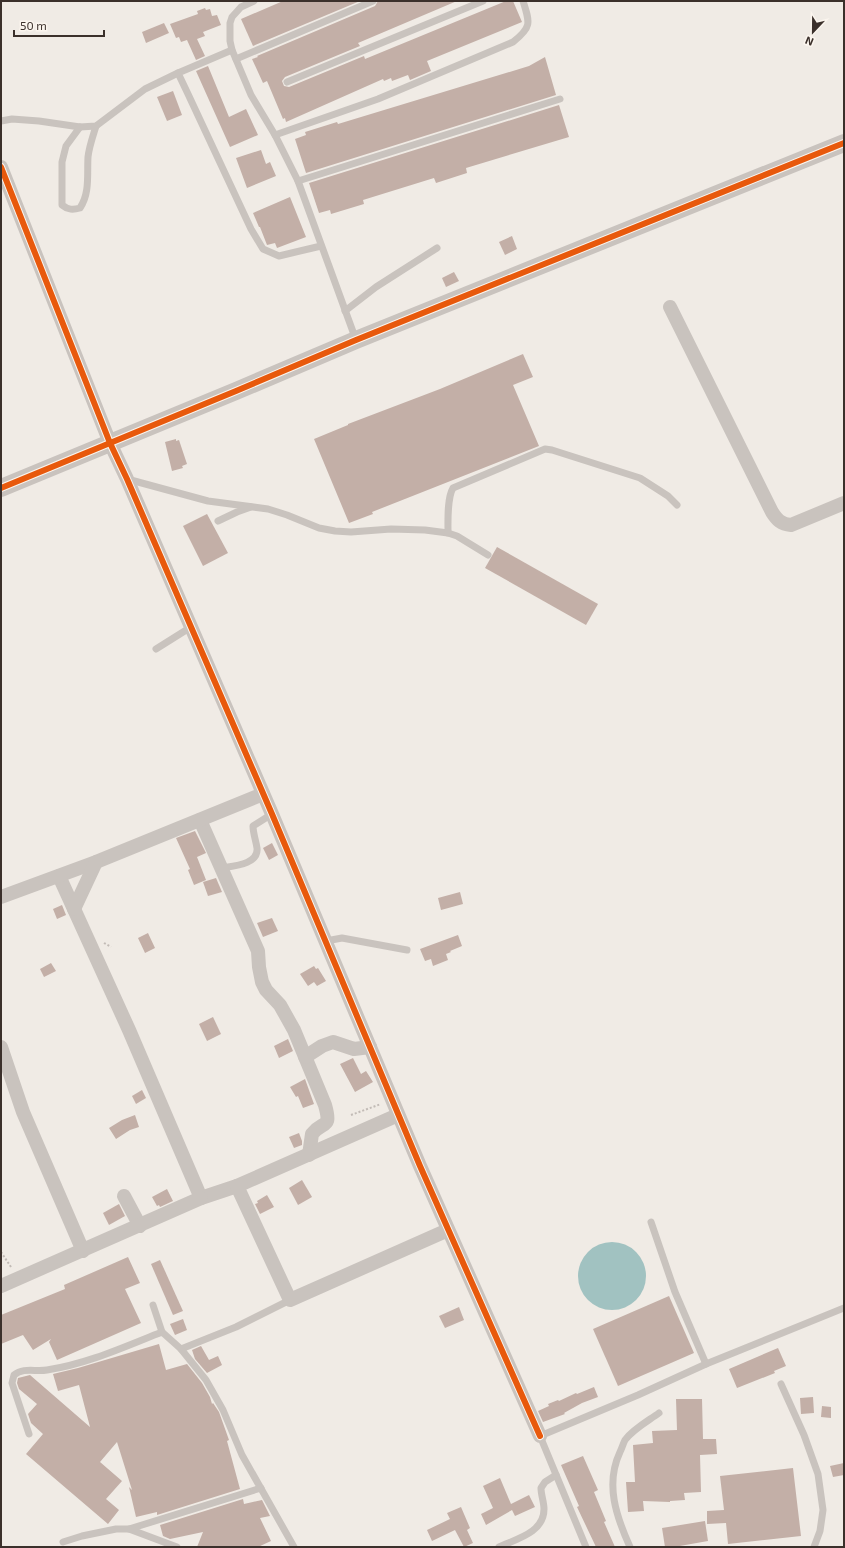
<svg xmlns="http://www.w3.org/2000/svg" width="845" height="1548" font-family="'Exo 2',sans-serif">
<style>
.water{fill:#a1c2c1}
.building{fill:#c3afa7}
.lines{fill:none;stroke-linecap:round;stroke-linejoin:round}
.path{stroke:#c2bbb6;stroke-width:2;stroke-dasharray:2 2;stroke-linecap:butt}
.service{stroke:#c9c3be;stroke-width:7}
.minor{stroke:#c9c3be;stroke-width:14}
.tertiary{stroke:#c9c3be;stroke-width:18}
.cycleway-casing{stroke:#fbf5ee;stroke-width:8}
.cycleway{stroke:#e8590c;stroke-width:6}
</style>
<rect width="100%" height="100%" fill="#f0ebe5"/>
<circle class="water" cx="612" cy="1276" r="34"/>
<g class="building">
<path d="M283 1H360L253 46 241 19Z"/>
<path d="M378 1H457L358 43 360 46 285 77 282 81 284 86 289 87 364 56 365 59 506 1H513L522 22 427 61 431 71 410 80 408 75 392 81 391 78 384 81 383 79 286 122 285 118 283 119 267 81 263 83 252 59 258 57 257 56 375 6Z"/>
<path d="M205 8 206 10 210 9 212 16 217 15 221 25 203 32 205 36 197 39 205 56 196 60 187 40 181 42 179 37 176 38 170 24 198 14 197 11Z"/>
<path d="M164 23 169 33 146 43 142 32Z"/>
<path d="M545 57 556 95 306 173 295 139 306 135 305 132 337 122 338 124 529 66Z"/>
<path d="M208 66 229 117 246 109 258 135 230 147 196 71Z"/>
<path d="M173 91 182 115 167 121 157 97Z"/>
<path d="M559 105 569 137 466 168 467 173 436 183 434 178 363 200 364 204 331 214 330 210 319 213 309 183Z"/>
<path d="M261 150 266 164 270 162 276 176 247 188 236 158Z"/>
<path d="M290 197 306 237 277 248 275 243 267 245 260 227H259L253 213Z"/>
<path d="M512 236 517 249 505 255 499 242Z"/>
<path d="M454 272 459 281 446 287 442 278Z"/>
<path d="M523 354 533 377 513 385 539 446 372 512 373 514 349 523 314 439 348 425V424L440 389Z"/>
<path d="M176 439V441L179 440 187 464 182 466 183 468 172 471 165 442Z"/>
<path d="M207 514 228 553 203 566 183 526Z"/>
<path d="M497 547 598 604 586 625 485 568Z"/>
<path d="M195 831 206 853 197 857 206 880 194 885 188 870 190 869 176 838Z"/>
<path d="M272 843 278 855 269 860 263 848Z"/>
<path d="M216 878 222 892 208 896 203 882Z"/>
<path d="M460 892 463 904 441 910 438 898Z"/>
<path d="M62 905 66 915 57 919 53 909Z"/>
<path d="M272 918 278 931 263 937 257 923Z"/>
<path d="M148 933 155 948 145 953 138 938Z"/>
<path d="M458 935 462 946 450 951 451 952 446 954 448 960 433 966 431 959 425 961 420 949Z"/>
<path d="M51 963 56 971 44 977 40 969Z"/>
<path d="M314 966 316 969 318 968 326 981 317 986 314 982 308 986 300 974Z"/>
<path d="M213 1017 221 1034 207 1041 199 1024Z"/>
<path d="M288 1039 293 1051 279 1058 274 1046Z"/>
<path d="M353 1058 361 1074 366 1071 373 1082 355 1092 340 1064Z"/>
<path d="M305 1079 314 1104 303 1108 298 1096 296 1097 290 1087Z"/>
<path d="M142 1090 146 1098 136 1104 132 1096Z"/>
<path d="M135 1115 139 1127 130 1130 116 1139 109 1128 122 1120Z"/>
<path d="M299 1133 302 1141V1145L294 1148 289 1137Z"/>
<path d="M302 1180 312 1197 298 1205 289 1188Z"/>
<path d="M167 1189 173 1201 160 1207 159 1205 157 1206 152 1197Z"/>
<path d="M267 1195 274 1207 260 1214 255 1204 258 1203 257 1201Z"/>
<path d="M119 1204 125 1216 109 1225 103 1213Z"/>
<path d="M128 1257 140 1283 125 1289 141 1323 57 1360 49 1342 51 1339 33 1350 23 1335 1 1344V1315L65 1289 64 1285Z"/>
<path d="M160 1260 183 1311 173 1315 151 1264Z"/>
<path d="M669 1296 694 1353 618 1386 593 1329Z"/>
<path d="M459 1307 464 1320 445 1328 439 1316Z"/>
<path d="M183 1319 187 1330 175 1335 170 1324Z"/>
<path d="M159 1344 166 1370 187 1364 202 1383 210 1397 212 1404 213 1403 219 1412 229 1440 227 1441 240 1489 157 1515V1512L136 1517 129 1487 132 1490 117 1442 100 1462 122 1481 106 1499 119 1510 108 1524 26 1454 43 1434 31 1423 28 1414 37 1404 19 1389 17 1383 18 1378 30 1375 90 1427 79 1385 58 1391 53 1374 78 1368Z"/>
<path d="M201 1346 209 1360 218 1356 222 1365 207 1373 195 1359 192 1350Z"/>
<path d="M778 1348 786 1366 774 1371 775 1373 737 1388 729 1369Z"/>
<path d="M594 1387 598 1397 582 1403 564 1413 565 1414 543 1422 538 1411 549 1406 548 1404 558 1400 559 1401 576 1393 577 1394Z"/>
<path d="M813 1397 814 1413 801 1414 800 1398Z"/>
<path d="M676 1399H702L703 1439H716L717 1454 700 1455 701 1492 684 1493 685 1500 670 1501V1502L643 1501 644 1511 628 1512 626 1482H635L633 1445 653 1443 652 1431 677 1430Z"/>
<path d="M822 1406 831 1407V1418L821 1417Z"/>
<path d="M583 1456 598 1490 594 1492 606 1521 604 1522 615 1547H596L577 1507 579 1506 561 1465Z"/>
<path d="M844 1463V1475L833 1477 830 1466Z"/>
<path d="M793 1468 801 1536 728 1544 726 1523 707 1524V1511L724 1510 720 1476Z"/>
<path d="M500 1478 511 1504 529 1495 535 1507 515 1516 512 1510 486 1525 481 1514 493 1508 483 1486Z"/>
<path d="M243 1499 244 1504 262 1500 270 1516 260 1518 271 1541 258 1547H197L203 1532 170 1539 163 1536 160 1525Z"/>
<path d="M461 1507 470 1528 467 1530 473 1543 464 1547 455 1530 432 1541 427 1530 450 1519 447 1513Z"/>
<path d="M705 1521 708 1541 674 1547H665L662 1528Z"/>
</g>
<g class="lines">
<g class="path">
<path d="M104 943 111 947"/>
<path d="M351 1115 381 1104"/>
<path d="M1 1252 11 1267"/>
</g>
<g class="service">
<path d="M254 1 241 7 232 17 230 23V41L232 50 251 95 275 135 298 181 356 340"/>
<path d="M232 50 178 73 188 94 251 229 263 249 279 256 321 246"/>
<path d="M236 59 373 1"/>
<path d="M287 82 483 1"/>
<path d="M1 121 12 119 39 121 80 127 96 126 145 89 178 73"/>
<path d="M80 127 66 146 62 162V205C68 210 73 210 80 208 90 193 87 175 88 157 89 147 93 136 96 126"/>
<path d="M275 135 378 99 513 42C532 27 530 23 523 1"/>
<path d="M298 181 560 99"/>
<path d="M345 311 376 287 437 248"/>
<path d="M127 479 208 501 268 509 287 515 319 528 335 531 351 532 391 529 425 530 448 533 457 536 488 555"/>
<path d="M218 521 237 512 251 507"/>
<path d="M448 533C448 521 447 498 453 488L545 449 552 450 640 478 668 496 677 505"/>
<path d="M156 649 191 627"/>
<path d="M221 868C232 866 259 865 257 848 256 841 253 833 253 826L272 814"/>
<path d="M326 941 342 938 407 950"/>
<path d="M651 1222 675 1292 706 1364"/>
<path d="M153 1305 162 1332"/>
<path d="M181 1349 236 1327 290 1300"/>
<path d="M781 1384 804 1435 818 1474 823 1510 820 1531 814 1547"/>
<path d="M29 1434 12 1383 14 1375C24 1367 35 1372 47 1370 87 1364 124 1347 162 1332L181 1349 206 1380 223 1410 242 1455 294 1547"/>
<path d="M129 1529 261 1488"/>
<path d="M63 1542 82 1536 116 1529H129L177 1547"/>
<path d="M499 1547C516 1539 544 1533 544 1509 544 1502 541 1495 541 1488L545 1482 556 1475"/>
<path d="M586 1547 540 1436 638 1395 706 1364 844 1308"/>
<path d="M630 1547C616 1516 605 1484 620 1452 622 1448 623 1444 625 1440 633 1429 648 1421 659 1413"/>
</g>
<g class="minor">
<path d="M1 167 110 443 127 479 272 814 420 1166 540 1436"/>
<path d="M670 307 772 512C777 520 781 524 791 525L844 503"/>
<path d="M200 820 258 951 259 967 262 982 266 990 280 1005 294 1030 325 1105C332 1130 323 1120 312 1134L309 1155"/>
<path d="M59 876 129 1030 201 1198 237 1186"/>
<path d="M1 897 96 862 263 794"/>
<path d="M74 909 96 862"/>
<path d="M1 1047 23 1112 83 1251"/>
<path d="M305 1057 322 1046 333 1042 354 1049 370 1047"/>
<path d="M398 1115 237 1186 290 1300 448 1230"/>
<path d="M124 1196 140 1226"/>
<path d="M1 1286 201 1198"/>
</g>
<path class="tertiary" d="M1 488 236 391 356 340 844 143"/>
<defs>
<g id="cycleway">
<path d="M1 167 110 443 127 479 272 814 420 1166 540 1436"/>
<path d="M1 488 236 391 356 340 844 143"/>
</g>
</defs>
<use href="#cycleway" class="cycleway-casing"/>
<use href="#cycleway" class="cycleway"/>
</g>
<rect width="845" height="1548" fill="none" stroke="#3b302b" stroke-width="4"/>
<g transform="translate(813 32) rotate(202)" stroke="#fbf5ee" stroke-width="3" paint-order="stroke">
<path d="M0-3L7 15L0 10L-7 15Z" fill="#3b302b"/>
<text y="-6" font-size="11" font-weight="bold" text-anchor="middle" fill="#3b302b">N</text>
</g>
<path d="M14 30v6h90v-6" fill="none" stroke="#3b302b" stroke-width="2"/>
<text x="20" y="30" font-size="12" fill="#3b302b" stroke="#fbf5ee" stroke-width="3" paint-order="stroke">50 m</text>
</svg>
